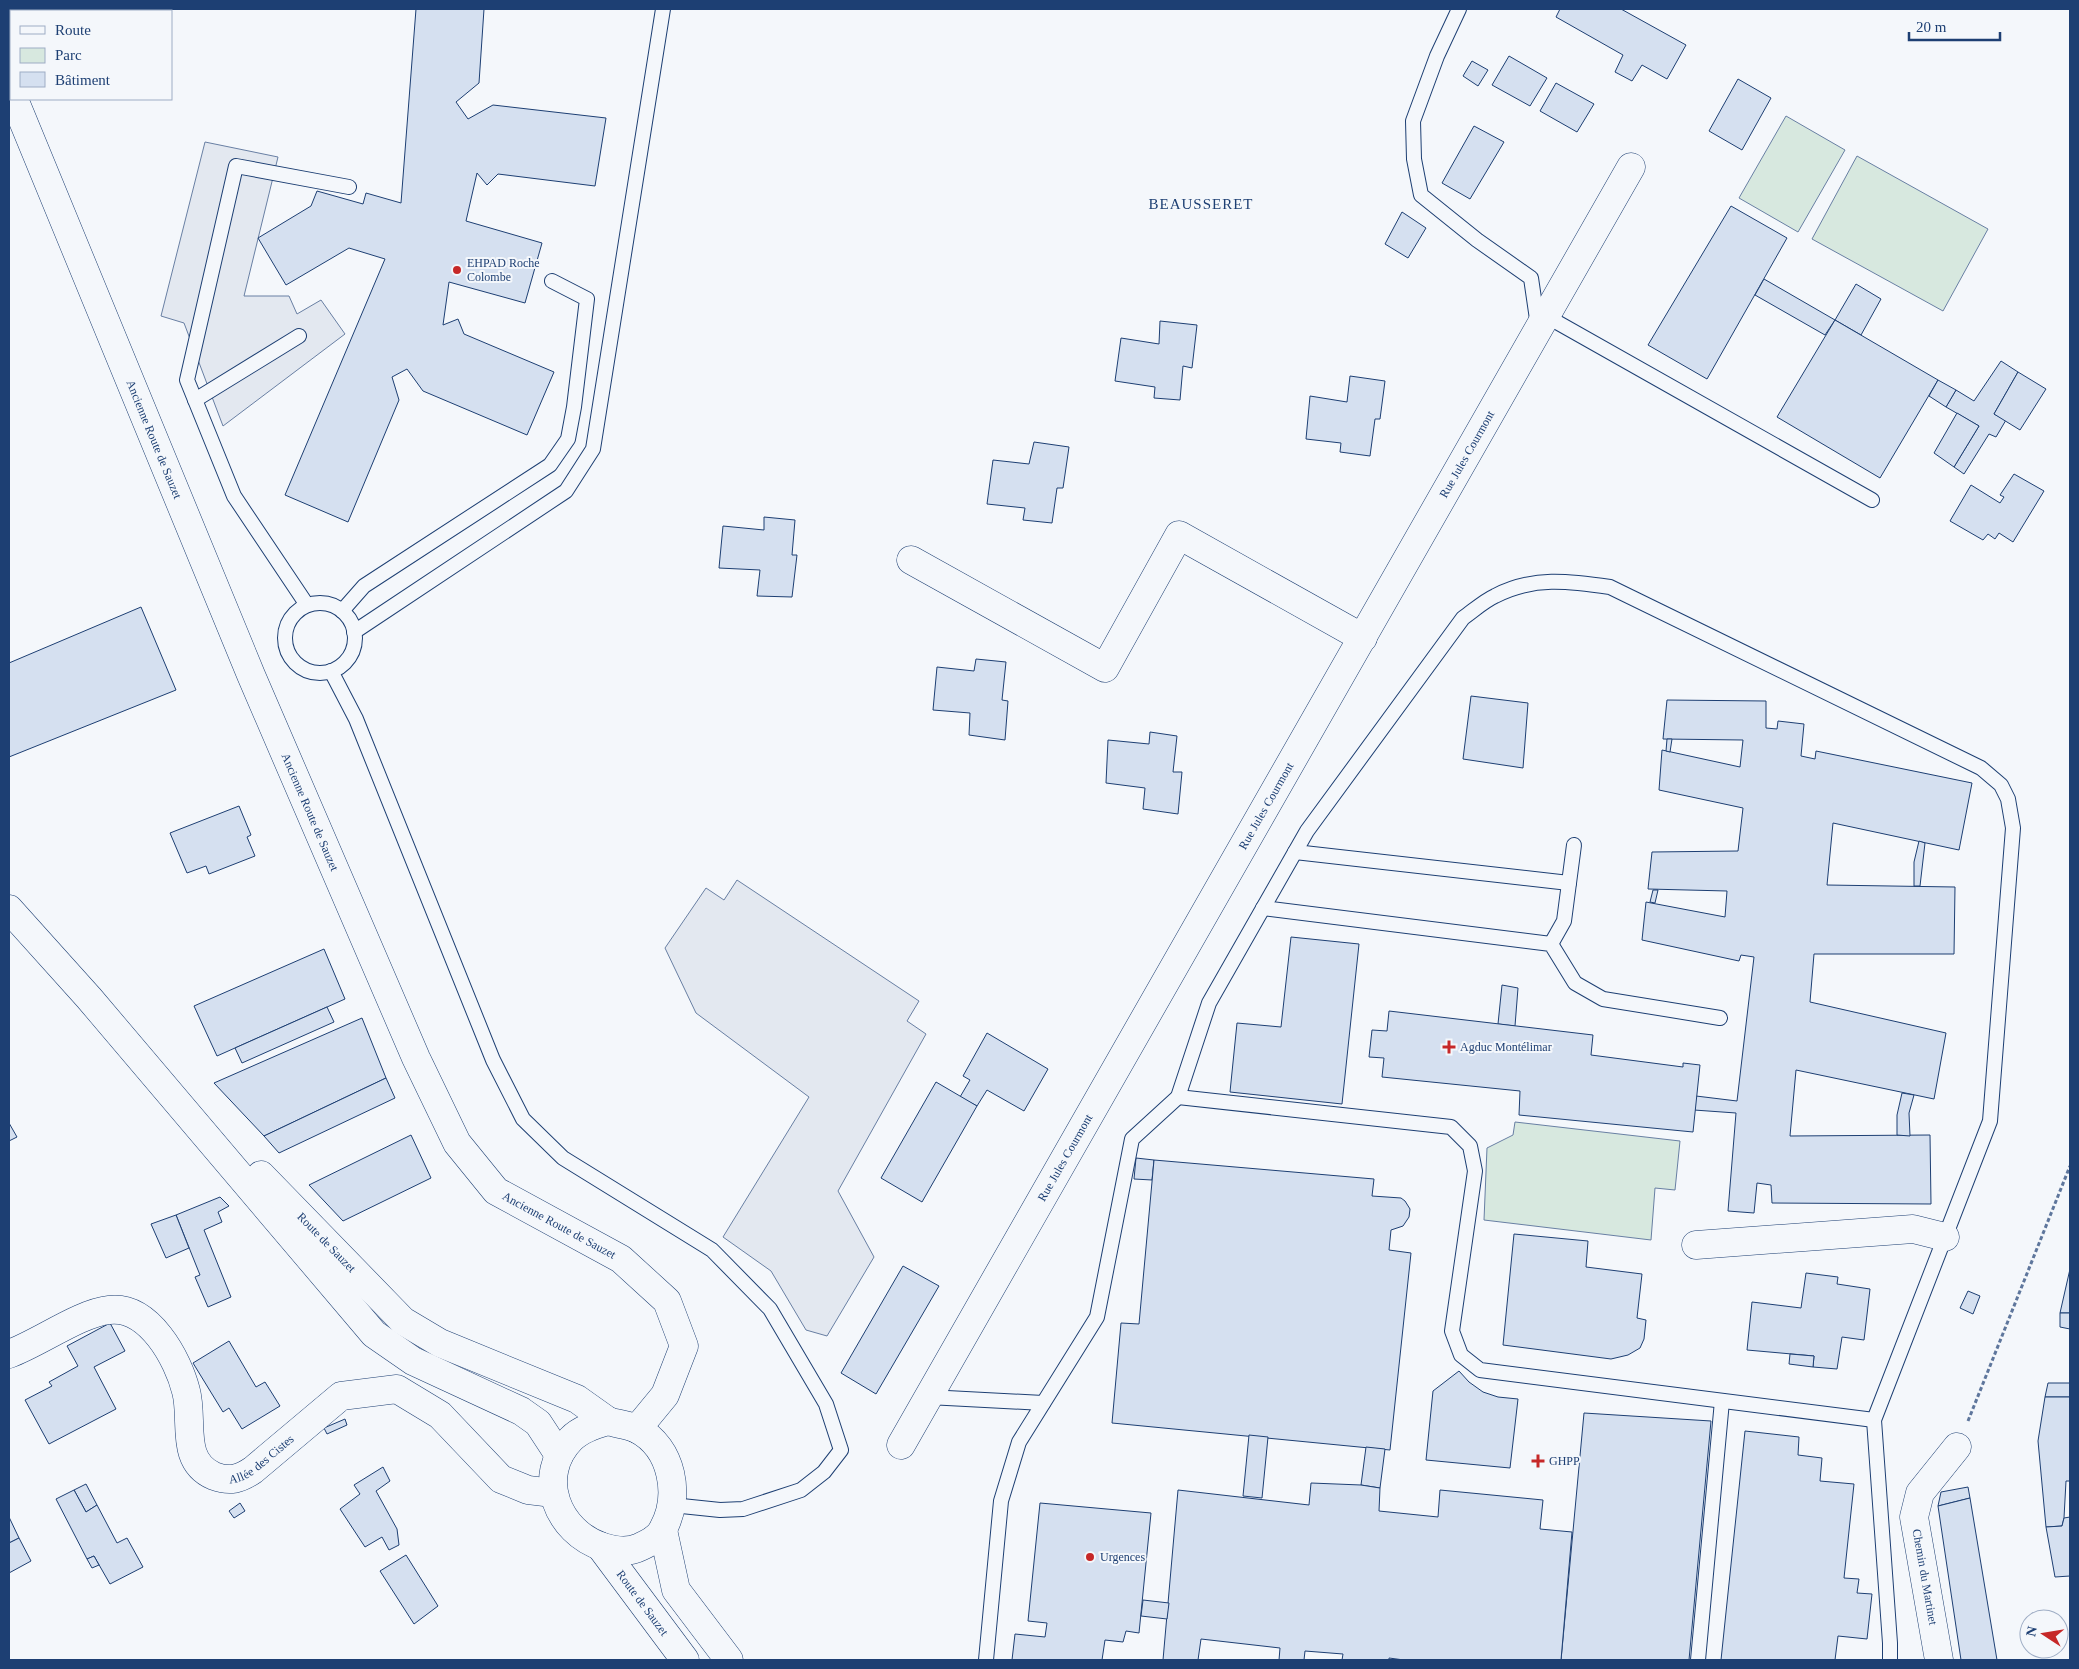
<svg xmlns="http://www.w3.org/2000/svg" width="2079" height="1669" font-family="Georgia,serif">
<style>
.green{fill:#d7e8df;stroke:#687fa3}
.parking{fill:#e3e8f0;stroke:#687fa3}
.building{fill:#d5e0f0;stroke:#1d3f73}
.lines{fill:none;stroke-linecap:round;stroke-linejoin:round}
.lane-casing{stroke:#1d3f73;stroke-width:16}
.street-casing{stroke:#1d3f73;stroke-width:29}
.secondary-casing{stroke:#1d3f73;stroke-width:29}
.path{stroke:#5e769c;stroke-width:3;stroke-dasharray:4 2.5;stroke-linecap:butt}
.lane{stroke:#f4f7fb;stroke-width:14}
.street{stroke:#f4f7fb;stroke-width:28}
.secondary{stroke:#f4f7fb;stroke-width:28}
.poi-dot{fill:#c62828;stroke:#f4f7fb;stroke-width:2}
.labels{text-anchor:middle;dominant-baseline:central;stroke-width:4;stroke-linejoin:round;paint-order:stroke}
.poi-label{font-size:12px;fill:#1d3f73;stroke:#f4f7fb;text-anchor:start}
.street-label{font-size:12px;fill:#1d3f73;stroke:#f4f7fb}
.quarter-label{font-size:15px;letter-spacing:1px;fill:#1d3f73;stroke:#f4f7fb}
</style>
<rect width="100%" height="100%" fill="#f4f7fb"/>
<g class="green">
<path d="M1786 116 1845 150 1798 232 1739 198Z"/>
<path d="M1857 156 1988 229 1943 311 1812 239Z"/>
<path d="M1515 1122 1680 1141 1675 1190 1655 1188 1651 1240 1484 1220 1487 1148 1513 1135Z"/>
</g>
<g class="parking">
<path d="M205 142 278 157 244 296H289L297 314 321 300 345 334 223 426 184 323 161 316Z"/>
<path d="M737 880 919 1001 907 1021 926 1034 838 1191 874 1257 827 1336 806 1330 771 1271 723 1237 809 1097 696 1013 665 948 706 888 724 900Z"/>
</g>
<g class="building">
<path d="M416 9H484L479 83 456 102 468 119 493 105 606 118 595 186 498 174 487 185 477 173 466 221 542 243 525 303 449 282 443 325 458 319 464 334 554 372 527 435 423 391 407 369 392 377 399 400 348 522 285 495 385 259 349 248 286 285 258 238 311 206 317 191 363 204 366 193 401 203Z"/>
<path d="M1560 9H1621L1686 45 1667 79 1642 65 1632 81 1615 72 1623 55 1556 17Z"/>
<path d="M1509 56 1547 78 1530 106 1492 85Z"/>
<path d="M1472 61 1488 70 1478 86 1463 76Z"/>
<path d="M1738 79 1771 98 1742 150 1709 131Z"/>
<path d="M1556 83 1594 104 1577 132 1540 111Z"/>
<path d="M1474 126 1504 142 1470 199 1442 183Z"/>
<path d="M1731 206 1787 238 1707 379 1648 345Z"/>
<path d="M1402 212 1426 228 1408 258 1385 244Z"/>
<path d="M1764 279 1835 320 1825 335 1755 295Z"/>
<path d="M1856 284 1881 299 1861 335 1835 320Z"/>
<path d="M1835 320 1938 380 1880 478 1777 417Z"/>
<path d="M1160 321 1197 325 1192 368 1183 366 1180 400 1154 398 1155 387 1115 381 1121 338 1159 344Z"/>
<path d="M2001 361 2018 372 1994 414 2006 420 1996 437 1989 434 1964 474 1954 467 1979 426 1946 407 1956 390 1974 401Z"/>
<path d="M2018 372 2046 389 2020 430 1994 414Z"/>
<path d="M1350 376 1385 381 1380 419H1375L1370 456 1340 452 1341 443 1306 439 1310 396 1347 402Z"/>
<path d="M1938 380 1956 390 1946 407 1929 396Z"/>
<path d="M1957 413 1979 426 1954 467 1934 453Z"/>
<path d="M1034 442 1069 447 1063 488H1057L1052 523 1023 520 1025 508 987 504 993 460 1029 464Z"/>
<path d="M2014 474 2044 491 2013 542 1999 533 1995 539 1988 534 1983 540 1950 521 1971 485 2000 503 2004 497 2000 495Z"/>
<path d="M764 517 795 520 792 555H797L792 597 757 596 760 570 719 568 723 526 764 530Z"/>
<path d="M141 607 176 690 9 757V663Z"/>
<path d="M976 659 1006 662 1002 700 1008 701 1005 740 969 735 970 713 933 710 937 667 974 671Z"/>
<path d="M1471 696 1528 703 1523 768 1463 759Z"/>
<path d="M1667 700 1766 701V728L1777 729 1778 721 1804 724 1801 756 1815 759 1816 751 1972 783 1959 850 1833 823 1827 885 1955 887 1954 954H1814L1810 1002 1946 1033 1934 1099 1796 1070 1790 1136 1930 1135 1931 1204 1772 1203 1771 1185 1757 1183 1754 1213 1728 1211 1736 1113 1694 1110 1696 1096 1737 1101 1754 957 1741 955 1739 961 1642 940 1646 902 1725 917 1727 891 1648 889 1652 852 1738 851 1743 808 1659 790 1662 750 1740 767 1743 740 1663 739Z"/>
<path d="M1150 732 1177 736 1173 772H1182L1178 814 1143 809 1145 788 1106 783 1108 740 1149 744Z"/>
<path d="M1667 739H1672L1670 752 1666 751Z"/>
<path d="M239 806 251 835 247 837 255 856 209 874 206 866 187 873 170 833Z"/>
<path d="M1919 841 1925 843 1920 886H1914V862Z"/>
<path d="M1653 890H1658L1655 903 1650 902Z"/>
<path d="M1291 937 1359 944 1342 1104 1230 1092 1237 1023 1281 1027Z"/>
<path d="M324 949 345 999 217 1056 194 1006Z"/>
<path d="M1502 985 1518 988 1515 1026 1498 1024Z"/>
<path d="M327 1007 334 1022 242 1063 235 1048Z"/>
<path d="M1389 1011 1593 1035 1591 1055 1683 1067V1063L1700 1065 1693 1132 1519 1115 1520 1091 1382 1077 1384 1058 1369 1057 1372 1030 1387 1031Z"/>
<path d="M362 1018 386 1078 264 1136 214 1083Z"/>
<path d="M987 1033 1048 1069 1024 1111 987 1090 977 1106 960 1097 970 1080 963 1076Z"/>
<path d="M386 1078 395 1098 279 1153 264 1136Z"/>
<path d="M936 1082 977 1106 922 1202 881 1178Z"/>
<path d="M1902 1093 1914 1095 1909 1113 1910 1136 1897 1135V1115Z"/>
<path d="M9 1123 17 1137 9 1141Z"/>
<path d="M411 1135 431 1178 343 1221 309 1185Z"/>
<path d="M1136 1158 1154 1160 1152 1180 1134 1179Z"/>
<path d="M1154 1160 1374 1179 1372 1196 1401 1198 1405 1201 1410 1209 1409 1217 1403 1226 1391 1230 1389 1250 1411 1253 1390 1450 1112 1423 1121 1323 1139 1324Z"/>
<path d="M220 1197 229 1206 218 1212 222 1222 204 1230 231 1297 208 1307 195 1277 200 1275 176 1215Z"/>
<path d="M176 1215 189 1248 166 1258 151 1224Z"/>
<path d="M1514 1234 1588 1241 1586 1267 1642 1274 1637 1318 1646 1320 1644 1339 1640 1348 1628 1355 1611 1359 1503 1345Z"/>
<path d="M903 1266 939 1286 876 1394 841 1373Z"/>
<path d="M2070 1269V1313H2060Z"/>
<path d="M1806 1273 1838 1277 1837 1284 1870 1289 1864 1340 1842 1337 1837 1369 1813 1367 1814 1356 1747 1350 1752 1302 1801 1308Z"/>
<path d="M1968 1291 1980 1296 1973 1314 1960 1308Z"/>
<path d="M2060 1313H2070V1329L2060 1327Z"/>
<path d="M110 1323 125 1351 94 1367 116 1409 49 1444 25 1400 52 1386 49 1382 78 1366 67 1346Z"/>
<path d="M229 1341 256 1387 265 1382 280 1406 242 1429 229 1408 223 1412 193 1363Z"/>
<path d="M1790 1354 1814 1356 1813 1367 1789 1364Z"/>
<path d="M1459 1371 1469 1382 1483 1392 1498 1397 1518 1399 1510 1468 1426 1460 1433 1391Z"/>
<path d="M2048 1383H2070V1397H2045Z"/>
<path d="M2045 1397H2070V1481H2066L2064 1518 2062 1526 2046 1527 2038 1441Z"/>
<path d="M1584 1413 1711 1421 1689 1660H1561Z"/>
<path d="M345 1419 347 1425 327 1434 324 1428Z"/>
<path d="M1745 1431 1799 1437 1798 1455 1822 1458 1820 1481 1854 1484 1844 1578 1859 1579 1857 1593 1872 1594 1867 1639 1838 1636 1835 1660H1721Z"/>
<path d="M1249 1435 1268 1437 1262 1498 1243 1496Z"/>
<path d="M1366 1447 1385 1449 1380 1488 1361 1485Z"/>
<path d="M383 1467 390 1481 376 1491 397 1529 399 1545 389 1550 382 1537 365 1547 340 1509 360 1494 354 1485Z"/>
<path d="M1311 1483 1361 1485 1380 1488 1379 1511 1438 1517 1440 1490 1543 1500 1540 1529 1572 1532 1561 1660H1404L1389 1658V1660H1342L1343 1654 1305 1651 1304 1660H1279L1280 1648 1201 1639 1198 1660H1163L1178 1490 1309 1505Z"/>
<path d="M86 1484 97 1505 86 1512 74 1490Z"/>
<path d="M1968 1487 1970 1498 1938 1506 1941 1492Z"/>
<path d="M74 1490 86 1512 97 1505 117 1543 127 1538 143 1567 110 1584 94 1556 87 1559 56 1499Z"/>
<path d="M1970 1498 1997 1660H1961L1938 1506Z"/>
<path d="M240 1503 245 1511 234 1518 229 1511Z"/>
<path d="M1040 1503 1151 1513 1139 1633 1126 1631 1123 1642 1105 1640 1102 1660H1012L1015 1634 1045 1637 1047 1623 1028 1621Z"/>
<path d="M9 1517 19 1538 9 1543Z"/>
<path d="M2070 1517V1576L2055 1577 2046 1527 2062 1526 2064 1518Z"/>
<path d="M19 1538 31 1561 9 1573V1543Z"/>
<path d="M406 1555 438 1606 414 1624 380 1571Z"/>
<path d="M94 1556 99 1565 92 1568 87 1559Z"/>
<path d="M1143 1600 1169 1603 1167 1619 1141 1616Z"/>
</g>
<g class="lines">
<defs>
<g id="lane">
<path d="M1459 9 1437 56 1413 121 1414 159 1421 195 1477 240 1531 278 1538 326"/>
<path d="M1546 316 1872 500"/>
<path d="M195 400 299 336"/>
<circle cx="320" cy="638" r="35"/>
<path d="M307 605 234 496 187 380 236 166 349 187"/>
<path d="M342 611 364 586 550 465 568 439 574 407 587 299 552 281"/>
<path d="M354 632 566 491 593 449 663 9"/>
<path d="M331 671 356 719 493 1060 523 1119 563 1158 712 1250 770 1309 826 1404 841 1450 824 1472 801 1490 743 1509 720 1510 672 1505"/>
<path d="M1295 852 1569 883"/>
<path d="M1263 908 1551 944 1575 983 1603 999 1720 1018"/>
<path d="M1551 944 1564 921 1574 845"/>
<path d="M1178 1097 1451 1127 1470 1146 1475 1171 1452 1331 1461 1355 1480 1370 1874 1420"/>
<path d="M928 1397 1043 1403"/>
<path d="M986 1660 1001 1501 1019 1442 1097 1317 1132 1139 1178 1097 1209 1003 1307 831 1463 618C1473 611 1484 601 1495 596 1533 576 1569 581 1610 587L1981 768 2001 785 2008 799 2013 828 1990 1121 1874 1420 1890 1643V1660"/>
<path d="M1698 1660 1722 1401"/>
</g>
<g id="street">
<path d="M911 560 1105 668 1179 535 1363 638"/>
<path d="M1696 1245 1913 1229 1945 1237"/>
<path id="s1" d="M9 1354C39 1343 80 1313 109 1310 149 1305 178 1359 186 1391 194 1420 179 1461 214 1476 230 1482 240 1479 253 1470L341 1396 397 1389 440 1415 501 1479 528 1490 553 1493"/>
<path id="s2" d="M901 1445 1631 167"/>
<path d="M1939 1660 1914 1517 1920 1493 1957 1447"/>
</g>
<g id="secondary">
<path id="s3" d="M14 99 251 675 416 1058 457 1143 496 1191 621 1259 667 1301 684 1346 665 1395 637 1429"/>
<path d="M9 909 89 998 374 1334 413 1361 521 1411 538 1423 559 1455"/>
<path id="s4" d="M261 1175 403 1321 440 1343 577 1399 608 1421"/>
<path d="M608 1421C617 1424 629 1425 637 1429 673 1448 681 1496 663 1529 659 1538 649 1543 640 1547 628 1553 616 1551 603 1547 557 1532 535 1476 571 1439 581 1429 595 1425 608 1421Z"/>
<path d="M663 1530 676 1590 729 1660"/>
<path id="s5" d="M600 1546 685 1660"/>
</g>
</defs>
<use href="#lane" class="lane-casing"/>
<use href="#street" class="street-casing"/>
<use href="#secondary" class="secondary-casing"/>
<path class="path" d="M1968 1421 2070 1166"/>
<use href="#lane" class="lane"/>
<use href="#street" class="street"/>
<use href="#secondary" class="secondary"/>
</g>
<g class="poi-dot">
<circle cx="457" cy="270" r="5"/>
<path d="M1446.5 1039.5h5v5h5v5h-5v5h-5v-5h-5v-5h5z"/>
<path d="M1535.5 1453.5h5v5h5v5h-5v5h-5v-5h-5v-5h5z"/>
<circle cx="1090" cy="1557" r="5"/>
</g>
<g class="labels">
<g class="poi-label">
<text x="467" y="263">EHPAD Roche<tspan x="467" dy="14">Colombe</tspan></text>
<text x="1460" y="1047">Agduc Montélimar</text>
<text x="1549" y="1461">GHPP</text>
<text x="1100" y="1557">Urgences</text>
</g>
<g class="street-label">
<text stroke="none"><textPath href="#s3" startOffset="368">Ancienne Route de Sauzet</textPath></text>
<text stroke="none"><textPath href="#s2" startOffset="1141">Rue Jules Courmont</textPath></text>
<text stroke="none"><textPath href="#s2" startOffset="736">Rue Jules Courmont</textPath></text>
<text stroke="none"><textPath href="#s3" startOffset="772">Ancienne Route de Sauzet</textPath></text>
<text stroke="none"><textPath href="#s2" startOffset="331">Rue Jules Courmont</textPath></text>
<text stroke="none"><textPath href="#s3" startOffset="1268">Ancienne Route de Sauzet</textPath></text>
<text stroke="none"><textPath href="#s4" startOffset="94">Route de Sauzet</textPath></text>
<text stroke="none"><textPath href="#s1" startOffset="379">Allée des Cistes</textPath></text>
<text transform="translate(1925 1577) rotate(80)">Chemin du Martinet</text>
<text stroke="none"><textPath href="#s5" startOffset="71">Route de Sauzet</textPath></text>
</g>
<g class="quarter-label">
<text x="1201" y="204">BEAUSSERET</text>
</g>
</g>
<rect width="2079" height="1669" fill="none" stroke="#1d3f73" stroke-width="20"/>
<rect x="10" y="10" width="162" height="90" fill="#f4f7fb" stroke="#9eadc5"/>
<rect x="20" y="26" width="25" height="8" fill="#f4f7fb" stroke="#9eadc5"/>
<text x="55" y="35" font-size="15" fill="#1d3f73">Route</text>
<rect x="20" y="48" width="25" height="15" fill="#d7e8df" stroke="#9eadc5"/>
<text x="55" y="60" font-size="15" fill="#1d3f73">Parc</text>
<rect x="20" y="72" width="25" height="15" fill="#d5e0f0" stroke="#9eadc5"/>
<text x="55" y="85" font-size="15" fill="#1d3f73">Bâtiment</text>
<g transform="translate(2044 1634) rotate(282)"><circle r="24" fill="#f4f7fb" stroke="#9eadc5"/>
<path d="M0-4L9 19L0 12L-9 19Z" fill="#c62828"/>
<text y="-8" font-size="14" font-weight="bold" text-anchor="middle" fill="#1d3f73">N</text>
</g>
<path d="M1909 32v8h91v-8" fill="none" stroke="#1d3f73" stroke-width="2.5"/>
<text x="1916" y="32" font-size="15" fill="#1d3f73" stroke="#f4f7fb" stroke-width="4" paint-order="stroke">20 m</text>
</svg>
